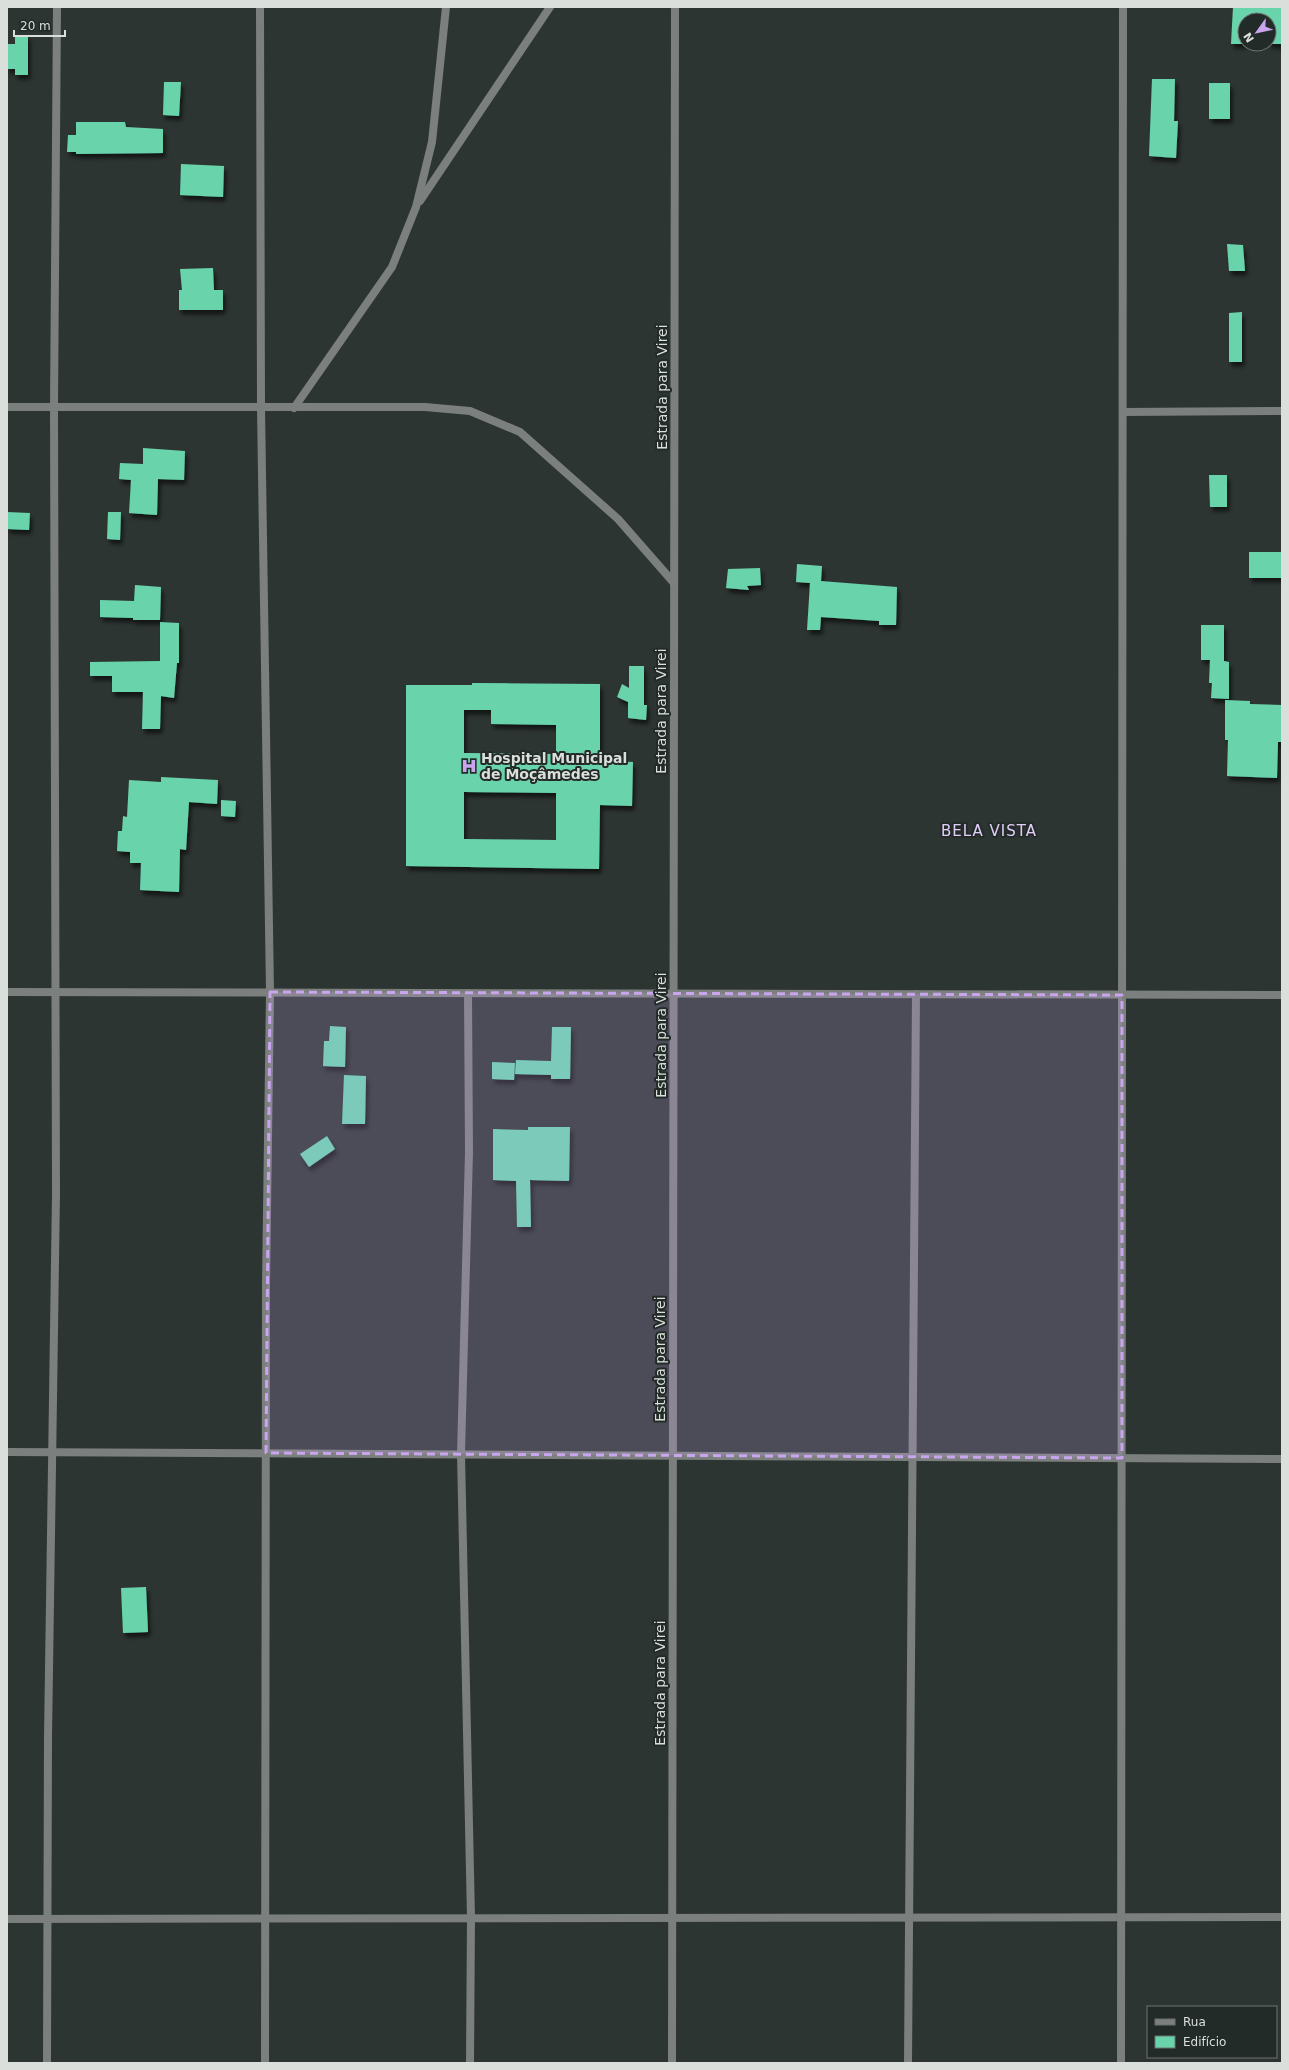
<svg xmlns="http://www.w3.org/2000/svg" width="1289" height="2070" font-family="'DejaVu Sans',sans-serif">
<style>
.building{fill:#69d4ac;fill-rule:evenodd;filter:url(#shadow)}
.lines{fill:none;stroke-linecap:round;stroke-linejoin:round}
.minor{stroke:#7b7f7d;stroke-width:8}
.tertiary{stroke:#7b7f7d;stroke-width:8}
.marked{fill:#c9a5ee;fill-opacity:0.2;stroke:#c9a5ee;stroke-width:3;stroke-dasharray:8 5;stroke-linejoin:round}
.labels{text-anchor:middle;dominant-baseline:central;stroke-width:4;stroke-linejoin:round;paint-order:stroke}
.street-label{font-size:14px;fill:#dadfdc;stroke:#232b28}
.poi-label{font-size:14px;font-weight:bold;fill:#dadfdc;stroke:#232b28;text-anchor:start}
.neighbourhood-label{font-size:15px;letter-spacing:1px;fill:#e1cdf7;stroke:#232b28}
</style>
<defs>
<filter id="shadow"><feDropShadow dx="2.5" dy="4.5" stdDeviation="2" flood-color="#0009"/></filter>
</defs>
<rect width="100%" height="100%" fill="#2d3532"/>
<g class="building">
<path d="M1233 7H1282V44H1231ZM1245 20H1269V44H1245Z"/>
<path d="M15 35H28V75H15V69H7V44H15Z"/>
<path d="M1152 79H1175L1174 121H1178L1176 158 1149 156Z"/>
<path d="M164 82H181L179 116 163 115Z"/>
<rect x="1209" y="83" width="21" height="36"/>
<path d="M76 122H125L126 127 163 129V153L76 154V152H67L68 135H76Z"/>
<path d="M181 164 224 166 223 197 180 195Z"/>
<path d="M1227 244 1243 245 1245 271H1229Z"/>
<path d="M213 268 214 290H223V310H179V290H182L180 269Z"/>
<path d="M1242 312V362H1229V313Z"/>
<path d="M143 448 185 451 184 480 158 479 157 515 129 513 131 480 119 479 120 463 143 464Z"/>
<path d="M1209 475H1227V507H1210Z"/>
<path d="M7 512 30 513 29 530 7 529Z"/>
<path d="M108 512H121L120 540 107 539Z"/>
<rect x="1249" y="552" width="33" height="26"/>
<path d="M797 564 822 566 821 581 897 587 896 625H879V621L821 617 820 630H807L810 583 796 582Z"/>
<path d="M760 568 761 585 747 586 749 590 726 588 728 569Z"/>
<path d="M135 585 161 587 160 620H133V618L100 617V600L134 601Z"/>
<path d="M160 622 179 623V663H177L174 698 161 696 160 729H142L143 692H112V676H90V662L160 661Z"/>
<path d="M1201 625H1224V661L1229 662V699L1211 698 1212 683H1209L1210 660H1201Z"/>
<path d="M629 666H644V705H647L646 720 628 718V702L617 697 622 684 629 688Z"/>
<path d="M472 683 600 684V760L633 762 632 806 600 805 599 869 406 866V685H472ZM464 710H491V724L556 725V754L464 753ZM464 792 556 793V840L464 839Z"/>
<path d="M1225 700 1250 701V704L1282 705V742H1278L1277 778 1227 776 1228 740H1225Z"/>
<path d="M161 777 218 780 217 804 189 802 186 850 180 849 179 892 140 890 141 863H130V852L117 851 118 831H122L123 816 127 817 129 780 161 782Z"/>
<path d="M221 800 236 801 235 817 221 816Z"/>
<path d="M330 1026 346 1027 345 1067 323 1066 324 1041H329Z"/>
<path d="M552 1027H571L570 1079H551V1075L515 1074 516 1060 551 1061Z"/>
<path d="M492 1062 515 1063 514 1080 492 1079Z"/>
<path d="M344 1075 366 1076 365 1124H342Z"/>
<path d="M528 1127H570L569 1181 530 1180 531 1227H517L516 1181 493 1180V1129L528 1130Z"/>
<path d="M327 1136 335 1149 309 1167 300 1154Z"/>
<path d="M146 1587 148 1632 123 1633 121 1588Z"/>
</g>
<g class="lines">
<g class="minor">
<path d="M260 7 261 408 270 992 266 1285 265 2063"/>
<path d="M420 201 550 7"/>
<path d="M7 407H425L470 411 520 432 618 519 674 583"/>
<path d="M294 408 392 267 416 207 432 142 446 7"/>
<path d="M1123 412 1282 411"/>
<path d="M7 992 1282 995"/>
<path d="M468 993 469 1152 461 1454 471 1918 470 2063"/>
<path d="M7 1452 1282 1459"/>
<path d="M7 1919 1282 1917"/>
<path d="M47 2063 48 1738 56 1194 54 407 57 7"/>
<path d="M908 2063 916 994"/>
<path d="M1121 2063 1123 7"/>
</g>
<path class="tertiary" d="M672 2063 675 7"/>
</g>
<path class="marked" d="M270 992 1122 995V1458L266 1453Z"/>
<defs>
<symbol id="hospital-bare" viewBox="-9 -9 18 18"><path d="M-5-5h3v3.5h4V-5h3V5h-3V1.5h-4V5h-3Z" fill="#c9a5ee" stroke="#232b28" stroke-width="2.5" paint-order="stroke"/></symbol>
</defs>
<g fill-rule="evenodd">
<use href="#hospital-bare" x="458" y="755" width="22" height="22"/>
</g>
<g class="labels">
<g class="street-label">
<text transform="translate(662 387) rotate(-90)">Estrada para Virei</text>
<text transform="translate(661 711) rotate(-90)">Estrada para Virei</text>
<text transform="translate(661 1035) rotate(-90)">Estrada para Virei</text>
<text transform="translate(660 1359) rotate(-90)">Estrada para Virei</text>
<text transform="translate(660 1683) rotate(-90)">Estrada para Virei</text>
</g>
<g class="poi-label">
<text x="481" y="758">Hospital Municipal<tspan x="481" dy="16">de Moçâmedes</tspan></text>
</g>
<g class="neighbourhood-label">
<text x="989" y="831">BELA VISTA</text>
</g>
</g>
<rect width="1289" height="2070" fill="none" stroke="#dadfdc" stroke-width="16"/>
<rect x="1147" y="2006" width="130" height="52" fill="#232b28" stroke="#6c7370"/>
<rect x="1155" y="2019" width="20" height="6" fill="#7b7f7d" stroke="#6c7370"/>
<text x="1183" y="2026" font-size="12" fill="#dadfdc">Rua</text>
<rect x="1155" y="2036" width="20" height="12" fill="#69d4ac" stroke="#6c7370"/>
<text x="1183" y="2046" font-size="12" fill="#dadfdc">Edifício</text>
<g transform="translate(1257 32) rotate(237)"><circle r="19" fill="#232b28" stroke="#6c7370"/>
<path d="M0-3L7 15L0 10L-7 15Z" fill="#c9a5ee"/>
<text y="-6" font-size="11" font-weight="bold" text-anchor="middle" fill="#dadfdc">N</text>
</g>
<path d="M14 30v6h51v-6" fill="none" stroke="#dadfdc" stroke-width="2"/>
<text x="20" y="30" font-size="12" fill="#dadfdc" stroke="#232b28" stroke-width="3" paint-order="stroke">20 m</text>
</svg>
